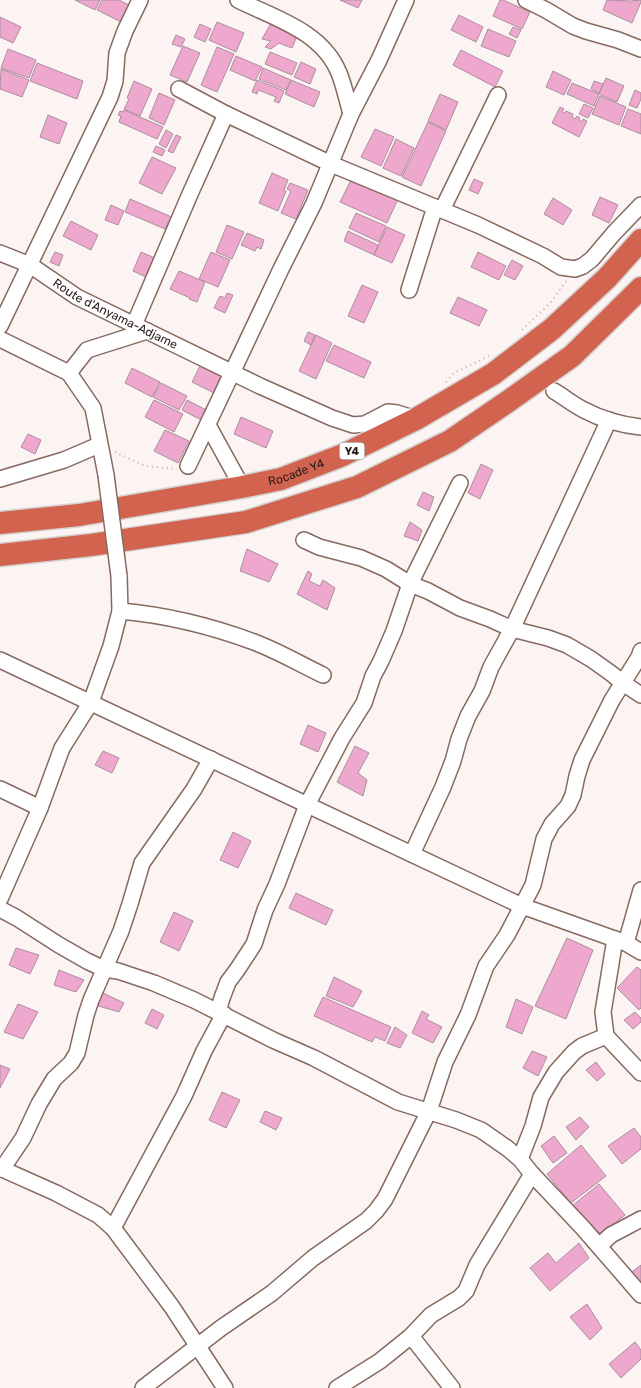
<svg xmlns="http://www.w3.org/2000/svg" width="641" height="1388" font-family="Rubik,sans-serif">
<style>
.building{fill:#eea8ce;stroke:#ab8f9d}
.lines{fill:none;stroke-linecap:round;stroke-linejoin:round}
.minor-casing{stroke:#866a5f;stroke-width:18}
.highway-casing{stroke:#d4d2d1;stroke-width:25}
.path{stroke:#b9b0ae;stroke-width:2;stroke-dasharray:1 4;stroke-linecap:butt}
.minor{stroke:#fff;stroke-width:15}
.highway{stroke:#d2644f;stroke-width:22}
.minor-bridge-casing{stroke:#866a5f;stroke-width:18;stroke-linecap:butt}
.minor-bridge{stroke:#fff;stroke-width:15}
.labels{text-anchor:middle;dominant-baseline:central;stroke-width:4;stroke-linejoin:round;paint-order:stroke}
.shield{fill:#fff;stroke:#68605d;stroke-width:1}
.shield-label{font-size:11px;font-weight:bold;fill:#281c18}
.street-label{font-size:12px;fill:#281c18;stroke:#fff}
</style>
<rect width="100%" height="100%" fill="#fbf4f2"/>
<g class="building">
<path d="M75 0H100L95 10Z"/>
<path d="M102 0H119L131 6 123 23 97 10Z"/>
<path d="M340 0H362L358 8Z"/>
<path d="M500 0H503L530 12 522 29 493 16Z"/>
<path d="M607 0 631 1 641 0V2L632 23 603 10Z"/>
<path d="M459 15 483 27 476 42 451 30Z"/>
<path d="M0 17 21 27 13 43 0 37Z"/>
<path d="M217 22 244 33 236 52 209 40Z"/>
<path d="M271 23 297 36 292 48 279 43 271 49 265 47 271 41 262 39Z"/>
<path d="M200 24 211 29 205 42 194 37Z"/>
<path d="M513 27 521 30 517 38 509 34Z"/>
<path d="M488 29 516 41 509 57 481 46Z"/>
<path d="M176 35 185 39 181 47 172 44Z"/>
<path d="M183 46 200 53 187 82 170 75Z"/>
<path d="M217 47 234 54 217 92 201 85Z"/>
<path d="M8 49 36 60 29 78 1 68Z"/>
<path d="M461 50 503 71 495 87 453 65Z"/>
<path d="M270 52 297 63 292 75 265 64Z"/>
<path d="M236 56 262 67 255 81 230 70Z"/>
<path d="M301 62 316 69 310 84 294 77Z"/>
<path d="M37 63 83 81 77 99 30 81Z"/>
<path d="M263 68 291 80 286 90 259 79Z"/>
<path d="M1 69 29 80 22 97 0 89Z"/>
<path d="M553 71 571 80 564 95 546 87Z"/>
<path d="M606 78 624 86 617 102 599 94Z"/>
<path d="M257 80 284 91 279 103 274 101 276 97 258 90 257 94 252 92Z"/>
<path d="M291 80 320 92 314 107 285 94Z"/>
<path d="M134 81 152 89 140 116 124 109 129 99 127 98Z"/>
<path d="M594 81 603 84 599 93 591 89Z"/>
<path d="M572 83 599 94 594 106 567 94Z"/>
<path d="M635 90 641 93V99L637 108 629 105Z"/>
<path d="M159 93 175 100 164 125 149 118Z"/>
<path d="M440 94 458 102 446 130 428 121Z"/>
<path d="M600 96 626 107 619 125 592 114Z"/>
<path d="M584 104 593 108 588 118 579 114Z"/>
<path d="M560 107 564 109 562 112 564 113 566 111 573 114 572 117 575 119 577 116 580 118 579 120 582 122 583 119 587 121 579 137 552 123Z"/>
<path d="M628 109 641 114V134L621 126Z"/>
<path d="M124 110 163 127 157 139 119 122 121 116 118 115 120 111 123 112Z"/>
<path d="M48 115 67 123 59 144 40 137Z"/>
<path d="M428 122 446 131 421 186 402 177Z"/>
<path d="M375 129 394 137 381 166 361 157Z"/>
<path d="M166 130 173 134 166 148 159 144Z"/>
<path d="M176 135 181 137 173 153 168 151Z"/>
<path d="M396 139 414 148 401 176 383 168Z"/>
<path d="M156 146 165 150 162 156 153 152Z"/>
<path d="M152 157 176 168 162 194 139 183Z"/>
<path d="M272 173 288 180 284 190 286 191 278 211 259 203Z"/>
<path d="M353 176 399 197 387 223 340 202Z"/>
<path d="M474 179 483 183 478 194 469 190Z"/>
<path d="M290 183 308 190 296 219 281 213 291 191 287 189Z"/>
<path d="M600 197 618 205 609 223 592 215Z"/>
<path d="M553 198 572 210 563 225 544 214Z"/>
<path d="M130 199 174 218 172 224 168 222 165 229 125 212Z"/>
<path d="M111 205 124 211 118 225 105 220Z"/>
<path d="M356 213 386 226 379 242 349 228Z"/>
<path d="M71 221 98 235 91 250 63 236Z"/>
<path d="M227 225 244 232 232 259 216 252Z"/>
<path d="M387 227 405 235 392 263 374 255Z"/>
<path d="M348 231 378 245 374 255 344 241Z"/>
<path d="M247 233 264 240 261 249 257 247 255 251 241 245Z"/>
<path d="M55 252 63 255 59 266 50 262Z"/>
<path d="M141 252 155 258 146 277 133 271Z"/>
<path d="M211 252 230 260 218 287 199 279Z"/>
<path d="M478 252 506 266 499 280 471 267Z"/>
<path d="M512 260 523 266 515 280 504 275Z"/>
<path d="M179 271 205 282 197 302 189 299 190 298 170 289Z"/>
<path d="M362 285 378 292 364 323 348 316Z"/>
<path d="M227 293 233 295 225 313 214 308 220 296 225 298Z"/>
<path d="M458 297 487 310 479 326 450 313Z"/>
<path d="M308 332 315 335 311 345 304 341Z"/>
<path d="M316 335 332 343 316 379 299 371Z"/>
<path d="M334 345 371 362 364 378 326 361Z"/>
<path d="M200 366 224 378 216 394 192 382Z"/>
<path d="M132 368 160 382 152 397 125 383Z"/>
<path d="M161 383 187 396 179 410 153 397Z"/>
<path d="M154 400 183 414 174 432 145 417Z"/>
<path d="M187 400 210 412 205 422 182 410Z"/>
<path d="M241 417 273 431 266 448 234 434Z"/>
<path d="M165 430 189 441 178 463 154 451Z"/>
<path d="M28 434 41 440 35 454 21 447Z"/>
<path d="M481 464 493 470 480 499 468 493Z"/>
<path d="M423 492 434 497 429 511 417 505Z"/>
<path d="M410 522 422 530 418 541 404 536Z"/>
<path d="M247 549 278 564 269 582 240 571Z"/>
<path d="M308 571 312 574 309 581 320 586 323 580 335 588 327 610 297 594Z"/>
<path d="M308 725 326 733 318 752 300 744Z"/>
<path d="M355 746 369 753 358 773 367 780 363 796 337 782Z"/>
<path d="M103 751 119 758 112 773 95 765Z"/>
<path d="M233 832 251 841 238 868 220 860Z"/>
<path d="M296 893 333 910 326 925 289 908Z"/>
<path d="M174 912 193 921 179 951 160 942Z"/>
<path d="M567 938 593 950 566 1019 535 1006Z"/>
<path d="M16 948 39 955 30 974 9 965Z"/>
<path d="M637 967 641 970V1008L639 1010 617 988Z"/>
<path d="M59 970 84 980 76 992 54 985Z"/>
<path d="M334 977 362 991 353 1007 326 996Z"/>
<path d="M103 993 124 1003 119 1012 95 1005Z"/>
<path d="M323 997 391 1027 385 1041 375 1037 372 1042 314 1016Z"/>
<path d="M516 999 533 1007 522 1034 506 1027Z"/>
<path d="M18 1004 38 1012 23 1039 4 1032Z"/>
<path d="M152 1009 164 1015 157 1029 145 1023Z"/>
<path d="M422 1011 429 1015 426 1019 442 1027 433 1043 412 1033Z"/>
<path d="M635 1012 641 1018V1022L633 1029 624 1020Z"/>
<path d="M395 1027 407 1035 400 1048 387 1043Z"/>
<path d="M532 1051 547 1057 538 1076 523 1068Z"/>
<path d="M596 1062 605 1074 597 1081 586 1070Z"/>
<path d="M0 1065 10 1069 0 1088Z"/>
<path d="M222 1092 240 1100 226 1128 209 1120Z"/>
<path d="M265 1111 282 1118 276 1130 260 1122Z"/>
<path d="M580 1117 589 1127 576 1140 566 1127Z"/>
<path d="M634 1128 641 1137V1149L622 1164 608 1146Z"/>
<path d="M554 1136 567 1153 553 1163 541 1146Z"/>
<path d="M581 1145 606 1176 571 1203 547 1174Z"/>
<path d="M599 1184 625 1215 601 1234 572 1206Z"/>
<path d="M579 1243 589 1258 550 1291 530 1268 548 1253 556 1263Z"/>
<path d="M641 1265V1287L632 1272Z"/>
<path d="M587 1304 602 1328 590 1340 570 1317Z"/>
<path d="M635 1342 641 1350V1359L621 1378 609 1364Z"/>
</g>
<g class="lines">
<defs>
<g id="minor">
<path d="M238 0C274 18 322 31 339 73 344 85 347 100 351 114"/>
<path d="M526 0 546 10 573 26 586 31 618 40 641 49"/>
<path d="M179 89 226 114 331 164 478 225 543 256 561 267 575 269 583 266 592 259 614 233 641 205"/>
<path d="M442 210 498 95"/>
<path id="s1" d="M0 253 30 265 77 297 260 386 332 418 353 425 365 424 388 412 397 413 416 419"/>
<path d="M409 290 435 207"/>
<path d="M134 325 190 194 226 114"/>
<path d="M0 326 110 97 115 81 117 53 125 31 140 0"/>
<path d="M0 339 69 373 93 408 106 475"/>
<path d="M69 373 87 350 147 331"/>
<path d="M554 391C564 397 574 405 584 410 601 419 622 425 641 427"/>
<path d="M208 425 242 487"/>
<path d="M188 466 281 269 314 203 351 114 379 60 406 0"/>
<path d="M0 479 64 460 99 445"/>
<path d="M304 540 319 547 361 558 386 569 410 584 428 591 460 608 490 619 512 629 548 638 567 645 591 659 612 674 623 683 641 695"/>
<path d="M120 611C166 615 211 626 254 642 278 651 300 664 323 675"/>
<path d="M0 660 522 906 626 943 641 952"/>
<path d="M0 789 40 808"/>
<path d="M412 854 443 787 453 761 459 739 468 716 482 691 491 667 512 629 609 420"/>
<path d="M0 899 40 808 62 748 91 702 111 646 120 611 119 576"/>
<path d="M0 909 17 918 59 945 87 961 104 969 118 971 154 983 194 1000 273 1040 314 1058 398 1102 456 1120 481 1130 507 1148 520 1159 532 1174 583 1228 641 1295"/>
<path d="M615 939 603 1012 606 1036 641 1073"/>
<path d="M626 943 641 890"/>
<path d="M218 1011 222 998 228 982 237 970 254 944 265 910 277 884 307 805 342 738 364 703 373 676 381 661 394 631 410 584 460 483"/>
<path d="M520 1159 533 1126 541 1097 556 1072 574 1052 582 1046 606 1036"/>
<path d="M0 1168 56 1193 98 1215 113 1228 172 1307 225 1388"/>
<path d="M2 1169 23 1138 39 1104 54 1079 71 1063 77 1053 86 1015 91 1000 121 931 130 904 142 863 194 789 211 759"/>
<path d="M113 1228 184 1096 204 1051 224 1014"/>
<path d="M599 1246 611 1235 641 1219"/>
<path d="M411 1336 452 1388"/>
<path d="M143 1388 221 1328 272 1293 313 1258 366 1221 376 1211 385 1199 429 1111 445 1062 468 1015 486 966 507 935 533 885 544 839 552 824 568 806 573 795 577 776 582 760 612 700 639 657 641 651"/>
<path d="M337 1388 380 1361 411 1336 431 1315 459 1298 466 1291 477 1265 532 1174"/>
</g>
<g id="highway">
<path id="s2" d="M0 523 79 515 242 487 281 479 343 455 416 419 493 374 552 329 607 278 641 240"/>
<path d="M0 555 91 545 246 522 357 487 450 441 510 400 572 356 641 288"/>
</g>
</defs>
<use href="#minor" class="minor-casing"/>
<use href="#highway" class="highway-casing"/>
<g class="path">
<path d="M522 330 551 302 567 280"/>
<path d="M446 382 454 373 489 356"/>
<path d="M115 452 145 466 177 469"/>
</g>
<use href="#minor" class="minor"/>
<use href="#highway" class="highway"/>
<defs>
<path id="minor-bridge" d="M106 475 119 576"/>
</defs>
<use href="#minor-bridge" class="minor-bridge-casing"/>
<use href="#minor-bridge" class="minor-bridge"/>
</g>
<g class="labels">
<rect class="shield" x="339.5" y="442.5" width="25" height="17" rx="4"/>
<g class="shield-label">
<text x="352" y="451">Y4</text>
</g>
<g class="street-label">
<text stroke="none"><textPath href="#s1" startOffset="131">Route d'Anyama-Adjame</textPath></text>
<text stroke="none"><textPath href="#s2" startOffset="301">Rocade Y4</textPath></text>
</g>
</g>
</svg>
